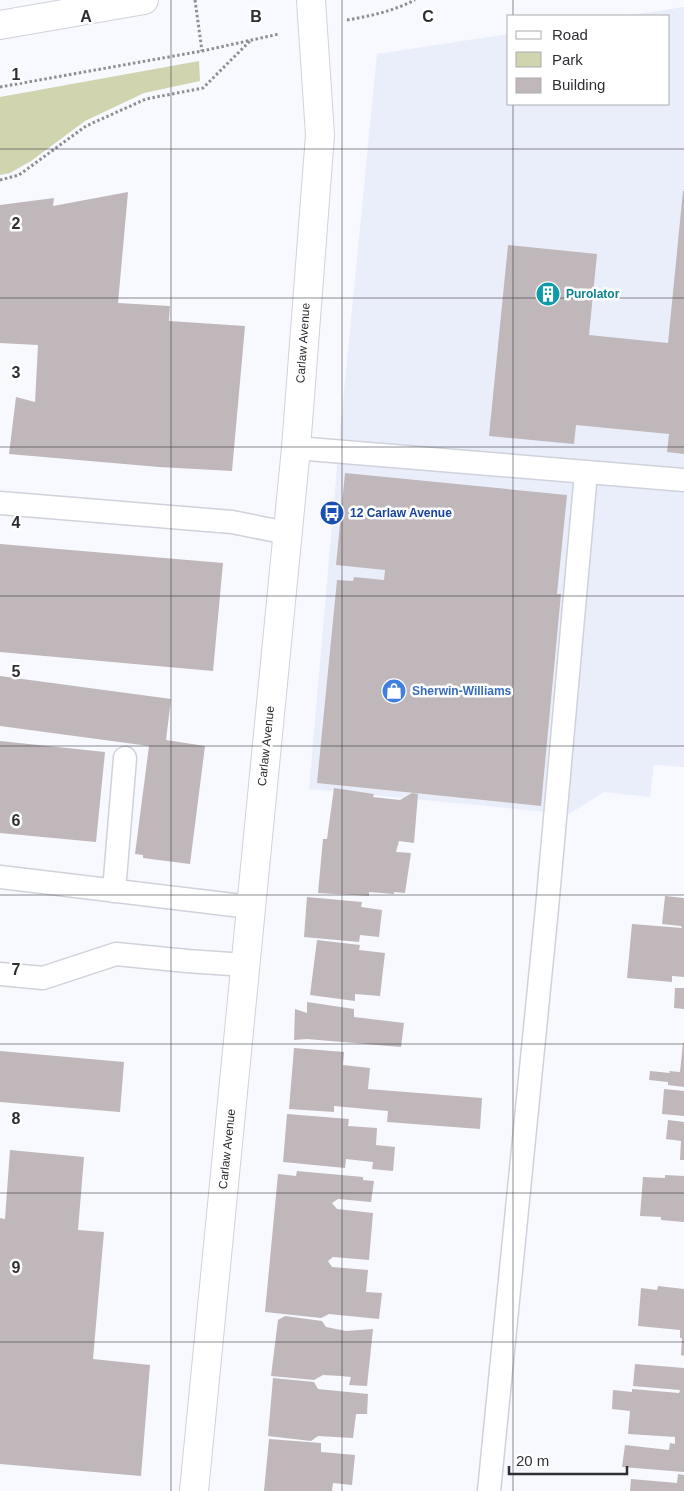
<svg xmlns="http://www.w3.org/2000/svg" width="684" height="1491" font-family="Arial,sans-serif">
<style>
.built{fill:#eaeefb}
.green{fill:#d0d4af}
.building{fill:#c0b7ba}
.lines{fill:none;stroke-linecap:round;stroke-linejoin:round}
.service-casing{stroke:#cfd2da;stroke-width:25}
.secondary-casing{stroke:#cfd2da;stroke-width:30}
.trunk-casing{stroke:#cfd2da;stroke-width:30}
.path{stroke:#8e8f94;stroke-width:3;stroke-dasharray:2.5 2.5;stroke-linecap:butt}
.service{stroke:#fff;stroke-width:22}
.secondary{stroke:#fff;stroke-width:28}
.trunk{stroke:#fff;stroke-width:28}
.grid{fill:none;stroke:#2e2f33;stroke-width:1;stroke-opacity:0.55}
.labels{text-anchor:middle;dominant-baseline:central;stroke-width:5;stroke-linejoin:round;paint-order:stroke}
.culture-label{font-size:12px;font-weight:bold;fill:#0d838f;stroke:#fff;text-anchor:start}
.street-label{font-size:12px;fill:#2e2f33;stroke:#fff}
.transit-label{font-size:12px;font-weight:bold;fill:#164399;stroke:#fff;text-anchor:start}
.shop-label{font-size:12px;font-weight:bold;fill:#366cbe;stroke:#fff;text-anchor:start}
.grid-label{font-size:16px;text-anchor:middle;font-weight:bold;fill:#2e2f33;stroke:#fff;stroke-width:5;stroke-linejoin:round;paint-order:stroke}
</style>
<rect width="100%" height="100%" fill="#f7f9fe"/>
<path class="built" d="M684 7V767L654 765 650 797 604 792 569 814 309 789 340 432 377 54 508 34V104H668V16H624Z"/>
<path class="green" d="M199 61 200 81 144 93 85 121 31 161 10 173 0 175V97Z"/>
<g class="building">
<path d="M683 191H684V454L667 452 669 434 576 425 574 444 489 436 508 245 597 254 589 335 668 343Z"/>
<path d="M128 192 118 303 170 306 169 321 245 326 232 471 159 467 9 454 16 397 35 402 38 345 0 343V205L54 198 53 206Z"/>
<path d="M345 473 567 495 557 594H561L541 806 317 783 337 580 353 581 354 577 384 580 385 570 336 565Z"/>
<path d="M0 544 223 563 213 671 0 652Z"/>
<path d="M0 676 171 699 166 740 205 746 190 864 143 858V855L135 854 149 746 0 726Z"/>
<path d="M0 741 105 752 96 842 0 833Z"/>
<path d="M334 788 374 794 373 797 400 800 412 793 418 794 414 843 399 841 396 852 411 853 405 893 394 892V894L369 892V896L318 893 323 839H327Z"/>
<path d="M665 896 684 898V977L672 976V982L627 978 632 924 682 928 681 926 662 924Z"/>
<path d="M307 897 362 902 361 907 382 910 379 937 360 935 359 942 304 937Z"/>
<path d="M317 940 360 945 359 950 385 953 380 996 355 994V1001L310 995Z"/>
<path d="M675 988H684V1009L674 1008Z"/>
<path d="M307 1002 354 1009V1017L404 1023 401 1047 307 1039 294 1040 295 1009 307 1013Z"/>
<path d="M683 1043H684V1087L668 1085V1082L649 1080 650 1071 670 1073 669 1071 680 1072Z"/>
<path d="M294 1048 344 1052 343 1065 370 1068 368 1089 482 1098 480 1129 387 1122 388 1111 334 1106V1112L289 1109Z"/>
<path d="M0 1051 124 1062 120 1112 0 1102Z"/>
<path d="M664 1089 684 1091V1116L662 1114Z"/>
<path d="M287 1114 349 1119 348 1126 377 1128 376 1145 395 1147 393 1171 372 1169 373 1162 346 1159 345 1168 283 1162Z"/>
<path d="M668 1120 684 1122V1160H680L681 1141 666 1139Z"/>
<path d="M10 1150 84 1157 78 1230 104 1232 93 1359 150 1365 141 1476 0 1464V1218L5 1219Z"/>
<path d="M297 1171 363 1177V1180L374 1181 371 1202 338 1199 332 1203 337 1209 373 1213 369 1260 333 1257 328 1261 332 1267 368 1270 366 1292 382 1293 379 1319 329 1314 321 1318 265 1312 278 1174 296 1176Z"/>
<path d="M665 1175 684 1176V1222L661 1220V1217L640 1216 643 1177 665 1178Z"/>
<path d="M658 1286 684 1289V1356L681 1355 682 1338H680V1330L638 1326 641 1288 657 1290Z"/>
<path d="M285 1316 322 1321 326 1327 346 1331 373 1329 367 1386 349 1385 351 1377 341 1376 323 1375 314 1380 271 1376 278 1320Z"/>
<path d="M635 1364 684 1368V1472L622 1467 625 1445 669 1450 670 1443 675 1444V1437L628 1434 630 1411 612 1409 613 1390 632 1392V1389L679 1393 680 1390 633 1386Z"/>
<path d="M273 1378 314 1382 318 1389 368 1394 367 1414H356L353 1438 318 1436 311 1441 268 1436Z"/>
<path d="M269 1439 321 1443V1452L355 1455 352 1485 333 1483 332 1491H264Z"/>
<path d="M678 1474 684 1475V1491H630L631 1479 677 1483Z"/>
</g>
<g class="lines">
<defs>
<g id="service">
<path d="M296 448 684 480"/>
<path d="M0 503 232 522 287 533"/>
<path d="M0 877 250 907"/>
<path d="M114 891 125 758"/>
<path d="M0 974 43 978 116 954 187 961 245 965"/>
<path d="M489 1491 547 908 586 473"/>
</g>
<path id="secondary" d="M194 1491 296 448 320 135 311 0"/>
<path id="trunk" d="M0 25 144 0"/>
</defs>
<use href="#service" class="service-casing"/>
<use href="#secondary" class="secondary-casing"/>
<use href="#trunk" class="trunk-casing"/>
<g class="path">
<path d="M195 0 202 51"/>
<path d="M347 20C371 16 393 11 415 0"/>
<path d="M0 87 202 51 279 34"/>
<path d="M0 180 19 175 86 126 146 99 203 88 251 40"/>
</g>
<use href="#service" class="service"/>
<use href="#secondary" class="secondary"/>
<use href="#trunk" class="trunk"/>
</g>
<path class="grid" d="M171 0V1491M342 0V1491M513 0V16M513 104V1491M0 149H684M0 298H684M0 447H684M0 596H684M0 746H684M0 895H684M0 1044H684M0 1193H684M0 1342H684"/>
<defs>
<symbol id="building-disc" viewBox="-11 -11 22 22"><circle r="9.5" fill="#0f9aa8" stroke="#fff"/><path d="M-4-6H4V6H1V3H-1V6H-4ZM-2.5-4.3h1.7v1.8h-1.7ZM.8-4.3h1.7v1.8H.8ZM-2.5-1h1.7V.8h-1.7ZM.8-1h1.7V.8H.8Z" fill="#fff"/></symbol>
<symbol id="bus-disc" viewBox="-11 -11 22 22"><circle r="9.5" fill="#1a4fb4" stroke="#fff"/><path d="M-5-6H5V4H4V6H2V4H-2V6H-4V4H-5ZM-3.5-4V0h7V-4ZM-3.5 1.2v1.5H-2V1.2ZM2 1.2v1.5H3.5V1.2Z" fill="#fff"/></symbol>
<symbol id="shop-disc" viewBox="-11 -11 22 22"><circle r="9.5" fill="#3f7fe0" stroke="#fff"/><path d="M-5-2.5h2.3a2.7 3.5 0 0 1 5.4 0H5L5.5 6h-11ZM-1.5-2.5h3a1.5 2.3 0 0 0-3 0Z" fill="#fff"/></symbol>
</defs>
<g fill-rule="evenodd">
<use href="#building-disc" x="534" y="280" width="28" height="28"/>
<use href="#bus-disc" x="318" y="499" width="28" height="28"/>
<use href="#shop-disc" x="380" y="677" width="28" height="28"/>
</g>
<g class="labels">
<g class="culture-label">
<text x="566" y="294">Purolator</text>
</g>
<g class="street-label">
<text transform="translate(303 343) rotate(-86)">Carlaw Avenue</text>
<text transform="translate(266 746) rotate(-84)">Carlaw Avenue</text>
<text transform="translate(227 1149) rotate(-84)">Carlaw Avenue</text>
</g>
<g class="transit-label">
<text x="350" y="513">12 Carlaw Avenue</text>
</g>
<g class="shop-label">
<text x="412" y="691">Sherwin-Williams</text>
</g>
</g>
<g class="grid-label">
<text x="86" y="22">A</text>
<text x="256" y="22">B</text>
<text x="428" y="22">C</text>
<text x="16" y="80">1</text>
<text x="16" y="229">2</text>
<text x="16" y="378">3</text>
<text x="16" y="528">4</text>
<text x="16" y="677">5</text>
<text x="16" y="826">6</text>
<text x="16" y="975">7</text>
<text x="16" y="1124">8</text>
<text x="16" y="1273">9</text>
</g>
<rect x="507" y="15" width="162" height="90" fill="#ffffff" stroke="#abacad"/>
<rect x="516" y="31" width="25" height="8" fill="#ffffff" stroke="#abacad"/>
<text x="552" y="40" font-size="15" fill="#2e2f33">Road</text>
<rect x="516" y="52" width="25" height="15" fill="#d0d4af" stroke="#abacad"/>
<text x="552" y="65" font-size="15" fill="#2e2f33">Park</text>
<rect x="516" y="78" width="25" height="15" fill="#c0b7ba" stroke="#abacad"/>
<text x="552" y="90" font-size="15" fill="#2e2f33">Building</text>
<path d="M509 1466v8h118v-8" fill="none" stroke="#2e2f33" stroke-width="2.5"/>
<text x="516" y="1466" font-size="15" fill="#2e2f33" stroke="#ffffff" stroke-width="4" paint-order="stroke">20 m</text>
</svg>
